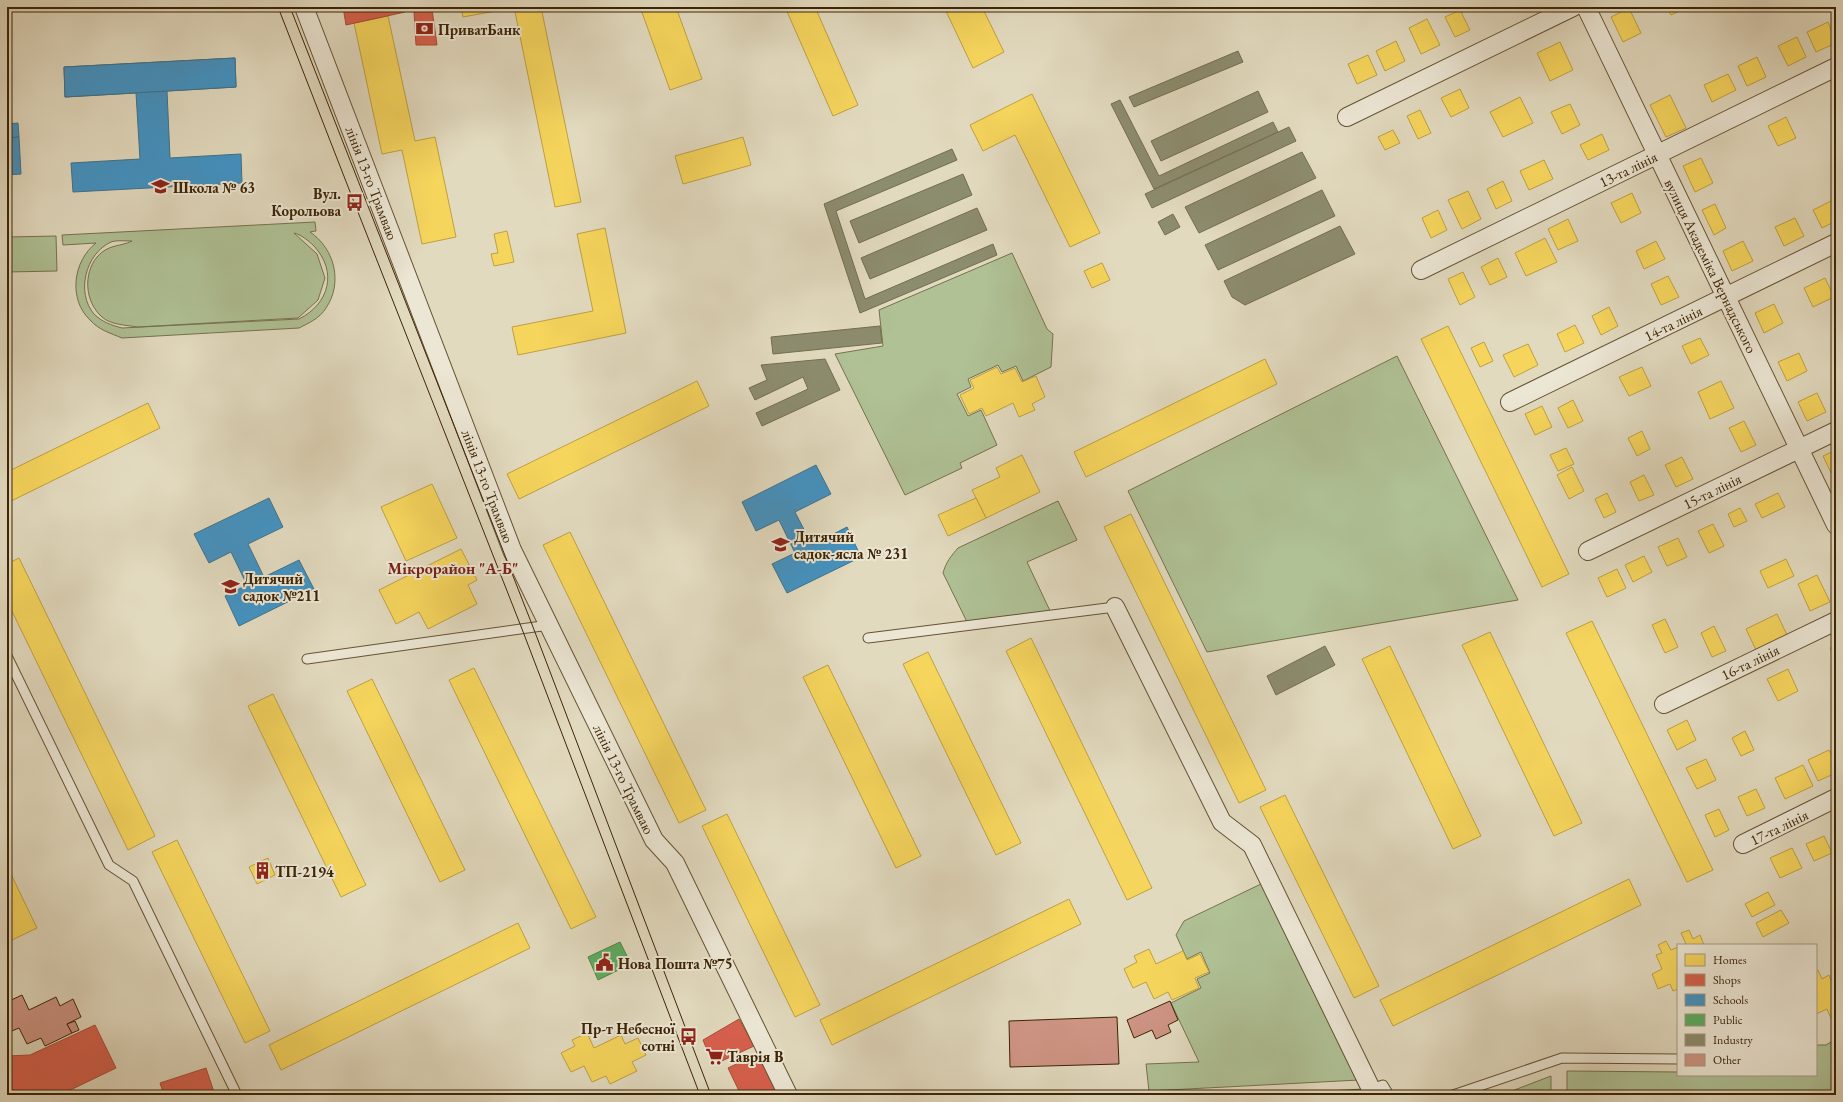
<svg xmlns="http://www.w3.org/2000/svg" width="1843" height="1102" font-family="'EB Garamond',serif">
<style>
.green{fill:#afc195;stroke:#76724d;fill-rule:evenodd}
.homes{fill:#f6d55c;stroke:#bea042}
.shops{fill:#d6604d;stroke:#a84e37}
.schools{fill:#4393c3;stroke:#41728a}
.public{fill:#5aae61;stroke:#518545}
.industry{fill:#8c8c6e;stroke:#746d4e}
.building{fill:#ce9484;stroke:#3d2405}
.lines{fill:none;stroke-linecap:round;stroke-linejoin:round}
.service-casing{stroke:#665234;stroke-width:11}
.minor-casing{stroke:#665234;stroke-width:20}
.service{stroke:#ece7d5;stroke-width:9}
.minor{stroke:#ece7d5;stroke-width:18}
.tram{stroke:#3d2405;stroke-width:1}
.labels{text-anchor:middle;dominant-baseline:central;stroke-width:4;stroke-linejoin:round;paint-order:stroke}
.poi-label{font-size:15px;font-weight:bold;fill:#3d2405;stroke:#ece7d5;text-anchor:start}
.street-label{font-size:15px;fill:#3d2405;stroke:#ece7d5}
.neighbourhood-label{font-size:16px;font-weight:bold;fill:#7a1f14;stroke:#ece7d5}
</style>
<rect width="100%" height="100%" fill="#e2dabf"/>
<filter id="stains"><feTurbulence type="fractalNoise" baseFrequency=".005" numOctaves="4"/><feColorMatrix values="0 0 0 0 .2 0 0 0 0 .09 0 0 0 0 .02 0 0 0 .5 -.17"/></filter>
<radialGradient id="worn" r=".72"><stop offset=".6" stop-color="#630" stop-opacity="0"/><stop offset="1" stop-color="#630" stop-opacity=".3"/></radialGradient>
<g class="green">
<path d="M315 222 316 231 310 232C335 249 343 283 326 308 320 318 309 323 299 328L122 338C110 333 99 330 90 320 68 299 73 261 96 243L63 245 62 235ZM294 233C300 234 309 241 314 246 338 272 329 304 299 319L122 328C111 325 102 322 94 314 76 293 85 254 111 242 116 240 126 241 132 241 120 247 108 244 97 257 83 274 85 302 102 317 111 325 126 325 137 327L298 318 318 300 325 278 317 254Z"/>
<path d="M56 236 57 271 7 272V237Z"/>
<path d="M1012 253 1047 329 1053 334 1051 367 1023 381 1016 366 1002 372 998 365 968 379 971 387 957 394 968 416 981 410 997 445 960 463 962 468 905 495 835 354 883 346 879 310Z"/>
<path d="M1397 356 1518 600 1207 652 1128 491Z"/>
<path d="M1058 501 1077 540 1027 562 1052 615 969 626 943 573C946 562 951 556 958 548Z"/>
<path d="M1263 883 1359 1080 1149 1091 1146 1064 1199 1062 1171 1003 1201 988 1197 979 1210 973 1201 952 1187 959 1176 935 1184 921Z"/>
<path d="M1836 1039V1095H1567V1071L1678 1072V1075H1816V1045H1826Z"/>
<path d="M1551 1076V1095H1504V1094Z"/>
<path d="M1363 1089 1365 1095H1255Z"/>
</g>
<g class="homes">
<path d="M461 7H500L501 10 463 17Z"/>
<path d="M514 7H541L581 202 555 207Z"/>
<path d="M640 7H676L702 79 670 90Z"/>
<path d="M785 7H815L858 105 833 116Z"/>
<path d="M944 7H982L1004 52 973 68Z"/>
<path d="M1667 7H1688L1671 15Z"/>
<path d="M1629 8 1641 33 1623 42 1611 17Z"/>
<path d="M1460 10 1470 30 1455 37 1445 17Z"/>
<path d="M388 16 415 141 435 137 456 237 422 244 402 150 382 154 354 23Z"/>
<path d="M1427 19 1440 45 1421 54 1409 28Z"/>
<path d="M1828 22 1836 43 1816 52 1807 32Z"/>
<path d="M1797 37 1806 57 1788 66 1778 46Z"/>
<path d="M1396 41 1405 61 1385 71 1376 51Z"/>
<path d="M1560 42 1573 70 1550 81 1537 53Z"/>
<path d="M1368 55 1377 75 1357 84 1348 64Z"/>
<path d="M1757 57 1766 77 1747 86 1738 66Z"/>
<path d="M1728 74 1736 90 1712 102 1704 85Z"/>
<path d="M1460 89 1469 108 1451 117 1441 98Z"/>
<path d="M1032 94 1100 233 1070 247 1015 135 983 151 970 125Z"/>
<path d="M1670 95 1686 128 1666 137 1650 105Z"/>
<path d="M1520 97 1533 123 1503 137 1490 112Z"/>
<path d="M1570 104 1580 125 1562 134 1551 112Z"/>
<path d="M1420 110 1431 133 1418 139 1407 116Z"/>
<path d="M1786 117 1796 138 1778 146 1768 126Z"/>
<path d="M1393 130 1400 143 1385 150 1378 137Z"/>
<path d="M1602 134 1609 150 1588 160 1580 145Z"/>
<path d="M743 137 751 165 683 184 675 156Z"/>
<path d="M1701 158 1713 183 1695 192 1683 166Z"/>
<path d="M1544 160 1553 179 1529 190 1520 171Z"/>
<path d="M1503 181 1512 201 1496 209 1487 189Z"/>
<path d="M1468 191 1481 219 1462 229 1448 200Z"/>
<path d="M1632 193 1641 213 1621 223 1611 203Z"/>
<path d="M1835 199 1836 221 1822 228 1813 210Z"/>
<path d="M1715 204 1726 228 1714 235 1702 210Z"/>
<path d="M1438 210 1447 230 1431 238 1422 218Z"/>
<path d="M1795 218 1804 236 1784 246 1775 227Z"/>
<path d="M1568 219 1578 241 1558 250 1548 229Z"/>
<path d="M605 228 626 333 518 355 512 327 593 311 577 234Z"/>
<path d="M507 231 514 262 494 266 491 254 498 253 494 234Z"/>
<path d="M1545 238 1557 262 1526 276 1515 253Z"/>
<path d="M1656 241 1665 259 1644 269 1636 251Z"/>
<path d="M1743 241 1753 261 1732 271 1723 251Z"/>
<path d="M1498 258 1507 277 1490 285 1481 267Z"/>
<path d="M1102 263 1110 280 1092 288 1084 271Z"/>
<path d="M1463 272 1475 297 1460 305 1448 279Z"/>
<path d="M1668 276 1679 297 1661 305 1651 284Z"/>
<path d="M1825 278 1834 297 1813 307 1804 288Z"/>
<path d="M1774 304 1783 323 1764 333 1755 313Z"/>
<path d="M1609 307 1618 326 1601 335 1592 316Z"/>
<path d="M1575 325 1584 343 1565 352 1557 334Z"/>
<path d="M1448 326 1569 574 1542 587 1421 339Z"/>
<path d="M1700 338 1709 355 1691 364 1682 346Z"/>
<path d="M1484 342 1493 361 1480 367 1471 348Z"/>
<path d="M1528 344 1538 365 1514 377 1503 355Z"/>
<path d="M1799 353 1807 371 1787 381 1778 362Z"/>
<path d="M1265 359 1277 384 1086 477 1074 452Z"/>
<path d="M997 367 1001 374 1015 368 1022 382 1036 376 1045 397 1032 404 1035 410 1019 417 1013 403 986 416 982 408 969 414 960 395 974 388 970 380Z"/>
<path d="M1642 367 1651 386 1629 396 1619 377Z"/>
<path d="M697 381 709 406 519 499 507 474Z"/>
<path d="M1721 381 1734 408 1710 419 1698 392Z"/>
<path d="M1817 393 1826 412 1807 421 1798 402Z"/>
<path d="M1573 400 1583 421 1568 428 1558 408Z"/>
<path d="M148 403 160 428 7 503V472Z"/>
<path d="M1542 406 1552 427 1535 435 1525 414Z"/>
<path d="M1744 421 1756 445 1741 452 1729 428Z"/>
<path d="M1642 431 1650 449 1637 456 1628 438Z"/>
<path d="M1566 448 1574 464 1558 471 1550 455Z"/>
<path d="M1836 450V475L1833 477 1823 456Z"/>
<path d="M1022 455 1040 492 986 518 972 490 1000 477 996 468Z"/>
<path d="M1682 457 1693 479 1676 487 1665 465Z"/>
<path d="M1572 467 1584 491 1569 499 1557 475Z"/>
<path d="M1644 475 1654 495 1639 501 1630 482Z"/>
<path d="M432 484 457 538 406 561 381 507Z"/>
<path d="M1607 493 1616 512 1604 518 1595 499Z"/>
<path d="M1778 493 1785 507 1762 518 1755 504Z"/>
<path d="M976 498 986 518 948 536 938 515Z"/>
<path d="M1740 508 1747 521 1734 527 1728 514Z"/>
<path d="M1131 514 1266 790 1239 803 1104 527Z"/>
<path d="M1713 524 1724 546 1709 553 1698 531Z"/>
<path d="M570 532 706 810 679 823 543 545Z"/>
<path d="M1678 538 1687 557 1667 566 1658 547Z"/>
<path d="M461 549 477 580 468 585 477 604 428 629 419 612 396 624 379 590Z"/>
<path d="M1644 556 1652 572 1633 582 1625 565Z"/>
<path d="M19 558 155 836 128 850 7 601V564Z"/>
<path d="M1786 559 1794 576 1768 588 1760 571Z"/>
<path d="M1617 569 1626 588 1607 597 1598 578Z"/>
<path d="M1817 575 1830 602 1810 611 1798 584Z"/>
<path d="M1777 614 1787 635 1756 650 1746 629Z"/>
<path d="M1665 619 1678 647 1665 653 1652 625Z"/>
<path d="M1592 621 1713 870 1687 882 1566 633Z"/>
<path d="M1714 626 1726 651 1712 657 1701 633Z"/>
<path d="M1490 632 1582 823 1554 836 1462 645Z"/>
<path d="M1031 638 1152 888 1127 900 1006 651Z"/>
<path d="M1836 645V660L1830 648Z"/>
<path d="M1390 646 1481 836 1453 849 1362 659Z"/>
<path d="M928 652 1021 843 996 855 903 664Z"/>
<path d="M828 665 921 856 896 868 803 677Z"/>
<path d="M474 668 596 917 571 929 449 680Z"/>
<path d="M1788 669 1798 691 1778 701 1767 679Z"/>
<path d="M372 679 465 870 440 882 347 691Z"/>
<path d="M273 694 366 885 341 897 248 706Z"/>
<path d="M1687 720 1696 740 1677 750 1667 730Z"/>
<path d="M1745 731 1754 750 1741 756 1732 738Z"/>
<path d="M1829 750 1836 764V773L1818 781 1808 760Z"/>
<path d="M1706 759 1716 780 1697 789 1686 768Z"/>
<path d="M1803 765 1813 786 1785 799 1775 778Z"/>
<path d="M1756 789 1765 808 1747 816 1738 797Z"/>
<path d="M1285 795 1379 986 1354 998 1260 807Z"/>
<path d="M1719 809 1729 830 1715 837 1705 815Z"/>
<path d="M727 814 820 1005 795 1017 702 826Z"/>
<path d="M1824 836 1832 853 1814 861 1806 844Z"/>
<path d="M177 840 270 1031 245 1043 152 852Z"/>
<path d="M1792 848 1802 868 1780 878 1770 858Z"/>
<path d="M268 858 275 875 257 884 249 867Z"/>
<path d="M7 866 37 928 12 940 7 929Z"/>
<path d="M1629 879 1641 905 1393 1026 1380 1000Z"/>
<path d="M1768 892 1775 905 1752 917 1745 904Z"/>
<path d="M1069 899 1081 924 832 1045 820 1020Z"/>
<path d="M1781 910 1789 923 1763 937 1756 923Z"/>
<path d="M518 923 530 948 281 1070 269 1045Z"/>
<path d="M1689 930 1693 939 1700 935 1704 945H1683L1686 944 1681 933Z"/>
<path d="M1666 941 1671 950 1678 947V989L1673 991 1670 984 1658 989 1652 974 1662 969 1656 955 1662 953 1658 945Z"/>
<path d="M1149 949 1156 964 1183 951 1187 960 1200 954 1209 972 1195 978 1199 988 1172 1000 1168 992 1154 999 1146 982 1133 988 1124 969 1137 962 1134 956Z"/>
<path d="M1816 970H1818L1822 979 1829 975 1834 988 1836 987V1021L1833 1023 1827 1009 1816 1014Z"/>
<path d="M587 1033 594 1048 621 1035 625 1044 638 1038 646 1055 632 1062 637 1071 610 1084 606 1076 592 1082 584 1066 571 1072 561 1053 575 1046 572 1040Z"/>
</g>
<g class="shops">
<path d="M343 7H404L405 12 346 25Z"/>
<path d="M432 9 437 45H416L414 12Z"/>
<path d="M739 1019 754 1046 713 1065 703 1040Z"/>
<path d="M95 1025 116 1068 60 1095H7V1056L30 1055Z"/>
<path d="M759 1053 778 1095H741L728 1068Z"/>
<path d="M206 1068 215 1095H164L160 1083Z"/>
</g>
<g class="schools">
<path d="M235 58 236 87 167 91 170 158 241 154 242 183 73 192 71 163 140 159 136 93 65 97 64 67Z"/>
<path d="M235 58 236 87 65 97 64 67Z"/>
<path d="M18 123 19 137 7 138V124Z"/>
<path d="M19 137 21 174 7 175V138Z"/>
<path d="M816 465 831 494 795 512 812 545 847 527 861 557 787 593 772 564 795 553 779 520 756 531 742 502Z"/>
<path d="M269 498 283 527 248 544 264 577 299 560 314 589 239 626 225 596 247 585 231 552 209 563 194 534Z"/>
</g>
<path class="public" d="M620 942 631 964 598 980 588 957Z"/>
<g class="industry">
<path d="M1238 51 1243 62 1134 107 1129 97Z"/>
<path d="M1258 91 1268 112 1161 161 1151 141Z"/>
<path d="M1120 100 1159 176 1273 122 1278 132 1154 189 1111 104Z"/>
<path d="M1289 127 1296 141 1152 208 1145 194Z"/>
<path d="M952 149 957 160 836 211 865 299 993 244 997 255 860 313 824 204Z"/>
<path d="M1302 152 1316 178 1199 233 1185 207Z"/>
<path d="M963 174 972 195 859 243 850 221Z"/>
<path d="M1322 190 1335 216 1218 270 1205 245Z"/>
<path d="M977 208 987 230 870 279 861 258Z"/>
<path d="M1173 214 1180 227 1165 235 1158 222Z"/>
<path d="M1340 226 1355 254 1245 305 1232 297 1224 281Z"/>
<path d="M880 326 882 343 773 354 771 337Z"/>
<path d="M825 359 840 390 762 426 756 413 808 389 803 377 755 400 749 388 767 380 761 365Z"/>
<path d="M1325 646 1335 665 1276 695 1267 676Z"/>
</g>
<g class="building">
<path d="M22 995 29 1010 56 997 60 1006 73 999 81 1017 67 1024 72 1033 45 1046 41 1038 27 1044 19 1028 7 1033V1010L10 1008 7 1002Z"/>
<path d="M1170 1001 1178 1020 1168 1025 1171 1032 1156 1039 1152 1030 1134 1038 1127 1020Z"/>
<path d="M1117 1017 1119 1064 1010 1067 1009 1021Z"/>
<path d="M75 1021 79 1030 72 1033 67 1024Z"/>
</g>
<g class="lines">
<defs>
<g id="service">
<path d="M868 638 1115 607"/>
<path d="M7 656 109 865 133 881 237 1095"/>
<path d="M307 659 549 625"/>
<path d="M1371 1089 1383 1085 1389 1095"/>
<path d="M1453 1095 1562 1058 1678 1059"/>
</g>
<g id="minor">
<path d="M304 7 512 550 654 840 675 863 788 1095"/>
<path d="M1586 7 1836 525"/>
<path d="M1347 117 1573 7"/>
<path d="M1421 270 1836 67"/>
<path d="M1510 402 1836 243"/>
<path d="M1588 551 1836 431"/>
<path d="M1115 607 1222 822 1252 845 1374 1095"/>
<path d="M1664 704 1836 621"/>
<path d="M1743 844 1836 798"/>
</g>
</defs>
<use href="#service" class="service-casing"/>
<use href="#minor" class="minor-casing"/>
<use href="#service" class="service"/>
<use href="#minor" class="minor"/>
<g class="tram">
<path d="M278 7 354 202 522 629 700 1095"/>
<path d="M290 7 533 627 711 1095"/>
</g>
</g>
<defs>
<symbol id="bank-bare" viewBox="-9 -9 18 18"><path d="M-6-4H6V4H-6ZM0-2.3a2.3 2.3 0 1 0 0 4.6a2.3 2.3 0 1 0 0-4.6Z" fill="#8f2418" stroke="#ece7d5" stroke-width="2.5" paint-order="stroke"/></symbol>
<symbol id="school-bare" viewBox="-9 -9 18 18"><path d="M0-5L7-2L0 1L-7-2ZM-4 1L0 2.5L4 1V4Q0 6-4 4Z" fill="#8f2418" stroke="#ece7d5" stroke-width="2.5" paint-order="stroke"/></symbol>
<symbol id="bus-bare" viewBox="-9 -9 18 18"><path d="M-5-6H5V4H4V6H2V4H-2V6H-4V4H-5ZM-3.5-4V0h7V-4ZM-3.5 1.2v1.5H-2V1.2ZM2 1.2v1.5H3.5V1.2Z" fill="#8f2418" stroke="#ece7d5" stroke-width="2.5" paint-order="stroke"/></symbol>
<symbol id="building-bare" viewBox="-9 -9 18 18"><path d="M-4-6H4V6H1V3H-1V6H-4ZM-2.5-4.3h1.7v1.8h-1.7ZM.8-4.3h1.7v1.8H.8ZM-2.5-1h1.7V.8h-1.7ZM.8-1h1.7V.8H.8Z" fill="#8f2418" stroke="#ece7d5" stroke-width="2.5" paint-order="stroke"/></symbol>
<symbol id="civic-bare" viewBox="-9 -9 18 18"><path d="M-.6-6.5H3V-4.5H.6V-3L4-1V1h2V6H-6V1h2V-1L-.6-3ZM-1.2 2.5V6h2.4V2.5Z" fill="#8f2418" stroke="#ece7d5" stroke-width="2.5" paint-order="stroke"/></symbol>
<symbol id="supermarket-bare" viewBox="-9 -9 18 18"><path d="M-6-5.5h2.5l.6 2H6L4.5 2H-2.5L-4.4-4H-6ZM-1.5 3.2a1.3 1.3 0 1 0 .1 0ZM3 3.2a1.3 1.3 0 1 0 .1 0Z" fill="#8f2418" stroke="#ece7d5" stroke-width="2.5" paint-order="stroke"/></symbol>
</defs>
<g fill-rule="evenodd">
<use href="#bank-bare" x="412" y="16" width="25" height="25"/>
<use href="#school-bare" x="148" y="174" width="25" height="25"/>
<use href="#bus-bare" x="342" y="190" width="25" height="25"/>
<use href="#school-bare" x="768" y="532" width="25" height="25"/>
<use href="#school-bare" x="218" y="574" width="25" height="25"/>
<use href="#building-bare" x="250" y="858" width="25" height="25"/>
<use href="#civic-bare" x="592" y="950" width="25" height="25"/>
<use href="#bus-bare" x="676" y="1024" width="25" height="25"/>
<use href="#supermarket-bare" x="702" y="1044" width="25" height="25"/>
</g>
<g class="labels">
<g class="poi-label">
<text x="438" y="29">ПриватБанк</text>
<text x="173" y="187">Школа № 63</text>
<text x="341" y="193" text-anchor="end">Вул.<tspan x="341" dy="17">Корольова</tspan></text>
<text x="794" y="536">Дитячий<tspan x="794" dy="17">садок-ясла № 231</tspan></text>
<text x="243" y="578">Дитячий<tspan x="243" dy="17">садок №211</tspan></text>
<text x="275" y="871">ТП-2194</text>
<text x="618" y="963">Нова Пошта №75</text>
<text x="675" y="1028" text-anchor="end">Пр-т Небесної<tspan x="675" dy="17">сотні</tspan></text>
<text x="727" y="1056">Таврія В</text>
</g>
<g class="street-label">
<text transform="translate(1628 169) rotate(-26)">13-та лінія</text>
<text transform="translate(372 183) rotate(69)">лінія 13-го Трамваю</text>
<text transform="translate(1711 266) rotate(64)">вулиця Академіка Вернадського</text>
<text transform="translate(1673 323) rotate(-26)">14-та лінія</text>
<text transform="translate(488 486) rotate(69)">лінія 13-го Трамваю</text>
<text transform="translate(1712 491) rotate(-26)">15-та лінія</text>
<text transform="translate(1750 662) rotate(-26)">16-та лінія</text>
<text transform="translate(624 779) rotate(64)">лінія 13-го Трамваю</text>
<text transform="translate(1779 827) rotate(-26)">17-та лінія</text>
</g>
<g class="neighbourhood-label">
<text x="453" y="568">Мікрорайон "А-Б"</text>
</g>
</g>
<rect width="1843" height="1102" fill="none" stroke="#e2dabf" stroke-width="24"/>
<rect x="8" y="8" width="1827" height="1086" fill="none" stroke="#3d2405" stroke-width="2"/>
<rect x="12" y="12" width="1819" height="1078" fill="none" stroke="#3d2405"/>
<rect x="1677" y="944" width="140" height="132" fill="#ece7d5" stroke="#a69982"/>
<rect x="1685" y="954" width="20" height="12" fill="#f6d55c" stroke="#a69982"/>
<text x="1713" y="964" font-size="12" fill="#3d2405">Homes</text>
<rect x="1685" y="974" width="20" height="12" fill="#d6604d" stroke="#a69982"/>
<text x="1713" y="984" font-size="12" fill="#3d2405">Shops</text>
<rect x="1685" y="994" width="20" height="12" fill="#4393c3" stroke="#a69982"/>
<text x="1713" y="1004" font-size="12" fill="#3d2405">Schools</text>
<rect x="1685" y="1014" width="20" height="12" fill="#5aae61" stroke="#a69982"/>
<text x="1713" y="1024" font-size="12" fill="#3d2405">Public</text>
<rect x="1685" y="1034" width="20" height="12" fill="#8c8c6e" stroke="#a69982"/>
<text x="1713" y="1044" font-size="12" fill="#3d2405">Industry</text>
<rect x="1685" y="1054" width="20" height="12" fill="#ce9484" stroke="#a69982"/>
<text x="1713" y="1064" font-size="12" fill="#3d2405">Other</text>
<rect width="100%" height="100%" filter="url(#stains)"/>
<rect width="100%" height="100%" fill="url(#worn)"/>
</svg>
